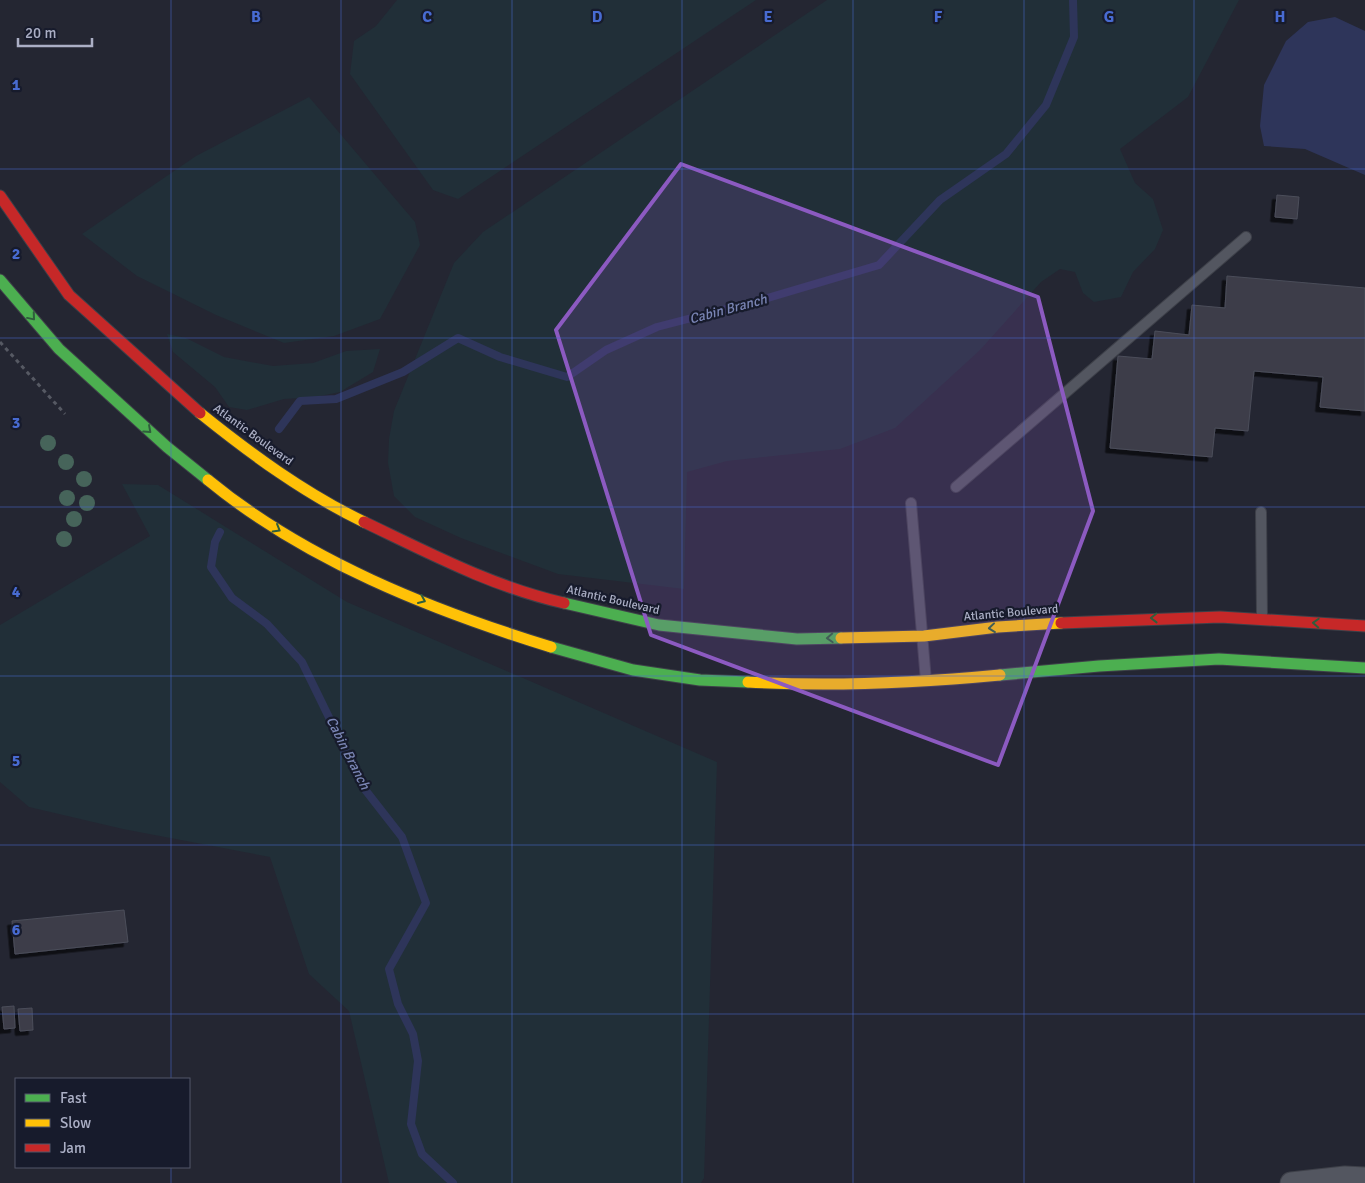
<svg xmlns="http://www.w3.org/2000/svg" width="1365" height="1183" font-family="Signika,sans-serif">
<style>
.green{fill:#212f38}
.water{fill:#2e355a}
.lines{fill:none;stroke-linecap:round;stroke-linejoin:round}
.stream{stroke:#2e355a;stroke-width:8}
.building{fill:#3d3e49;stroke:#4b4d5a;filter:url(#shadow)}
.lane-casing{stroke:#3e4049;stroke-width:12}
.street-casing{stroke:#3e4049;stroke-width:23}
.fast-casing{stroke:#3e4049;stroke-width:13}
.slow-casing{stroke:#3e4049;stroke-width:13}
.jam-casing{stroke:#3e4049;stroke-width:13}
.path{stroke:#565963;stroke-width:3;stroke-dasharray:4 4;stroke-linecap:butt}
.lane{stroke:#535660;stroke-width:10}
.street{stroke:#535660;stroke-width:21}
.fast{stroke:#4caf50;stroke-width:11}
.slow{stroke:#ffc107;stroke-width:11}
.jam{stroke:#c62828;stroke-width:11}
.tree{fill:#46645a}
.oneway{stroke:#2f5e3c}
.marked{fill:#8c5ac1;fill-opacity:0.2;stroke:#8c5ac1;stroke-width:4;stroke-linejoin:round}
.grid{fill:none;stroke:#486bd2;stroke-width:1;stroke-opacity:0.55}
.labels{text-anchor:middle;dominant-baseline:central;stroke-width:4.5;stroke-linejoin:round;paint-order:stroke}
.street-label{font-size:12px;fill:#abafc5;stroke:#171b2c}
.water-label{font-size:14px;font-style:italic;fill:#7a85b4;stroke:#171b2c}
.grid-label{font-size:16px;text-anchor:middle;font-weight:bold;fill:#486bd2;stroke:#171b2c;stroke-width:4.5;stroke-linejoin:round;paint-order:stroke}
</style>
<defs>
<filter id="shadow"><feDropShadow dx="-4.5" dy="4.5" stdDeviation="0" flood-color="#0009"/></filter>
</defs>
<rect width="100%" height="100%" fill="#242632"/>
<g class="green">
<path d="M397 0H756L458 199 433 190 350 74 354 41 376 26Z"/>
<path d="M827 0H1239L1188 97 1120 149 1135 183 1153 199 1163 230 1155 249 1133 272 1121 297 1094 302 1083 293 1075 272 1060 269 1041 282 980 350 895 428 840 449 727 461 687 472 684 589 558 574 461 538 415 517 394 496 388 463 389 439 394 411 454 263 483 232Z"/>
<path d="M309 97 415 222 420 245 380 319 334 336 284 343 216 315 137 276 82 234 196 156Z"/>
<path d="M167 334 186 338 224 357 273 366 313 363 346 351 380 349 373 372 340 392 315 397 284 399 247 410 229 407 215 387 173 352Z"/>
<path d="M122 484 158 485 347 602 717 762 704 1178 701 1183H389L349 1011 309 974 270 857 123 829 29 807 0 782V625L150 536Z"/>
</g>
<path class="water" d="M1335 17 1365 31V175L1305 149 1264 146 1260 126 1264 85 1286 41 1308 22Z"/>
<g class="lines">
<g class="stream">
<path d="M279 429 300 401 336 399 403 372 458 338 500 357 567 377 606 350 657 327 761 300 879 265 940 200 1006 154 1046 105 1074 37 1073 0"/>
<path d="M220 532 215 542 211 567 232 598 267 624 302 662 363 787 402 837 426 903 389 969 398 1004 413 1034 418 1061 411 1124 422 1154 453 1183"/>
</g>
</g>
<g class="building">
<path d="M1277 195 1299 197 1297 219 1275 217Z"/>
<path d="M1227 276 1365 288V411L1320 407 1323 377 1254 371 1248 431 1215 428 1212 457 1110 448 1118 356 1152 359 1155 331 1189 335 1192 305 1225 308Z"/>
<path d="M124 910 128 942 15 954 12 921Z"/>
<path d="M14 1006 15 1028 4 1029 2 1007Z"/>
<path d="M32 1008 33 1030 20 1031 18 1009Z"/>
</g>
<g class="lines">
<defs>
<g id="lane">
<path d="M956 487 1246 237"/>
<path d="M911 503 926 681"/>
<path d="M1261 512 1262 618"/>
</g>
<path id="street" d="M1291 1183 1345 1177 1365 1178"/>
<g id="fast">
<path d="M0 280 59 349 167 447 208 480"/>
<path d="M564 603 659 625 797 639 841 638"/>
<path d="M551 647 633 670 700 680 748 682"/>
<path d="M1000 675 1099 666 1219 659 1365 668"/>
</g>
<g id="slow">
<path d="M200 413C251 454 304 493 364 522"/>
<path d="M208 480C305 560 431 610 551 647"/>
<path d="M841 638 924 636 998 627 1061 623"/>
<path d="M748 682C833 687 916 683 1000 675"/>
</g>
<g id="jam">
<path d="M0 196 69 295 200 413"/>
<path d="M364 522C429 553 493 587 564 603"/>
<path d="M1061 623 1220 617 1365 626"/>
</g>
</defs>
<use href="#lane" class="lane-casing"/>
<use href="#street" class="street-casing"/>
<use href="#fast" class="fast-casing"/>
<use href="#slow" class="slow-casing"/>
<use href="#jam" class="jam-casing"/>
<path class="path" d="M0 342 65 414"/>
<use href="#lane" class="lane"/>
<use href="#street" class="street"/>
<use href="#fast" class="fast"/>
<use href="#slow" class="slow"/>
<use href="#jam" class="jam"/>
</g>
<g class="tree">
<circle cx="48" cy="443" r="8"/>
<circle cx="66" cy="462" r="8"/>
<circle cx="84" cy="479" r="8"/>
<circle cx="67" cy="498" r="8"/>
<circle cx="87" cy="503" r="8"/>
<circle cx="74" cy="519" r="8"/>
<circle cx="64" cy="539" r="8"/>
</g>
<defs><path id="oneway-chevron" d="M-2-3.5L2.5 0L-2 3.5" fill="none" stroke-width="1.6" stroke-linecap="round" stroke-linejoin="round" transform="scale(1.25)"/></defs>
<g class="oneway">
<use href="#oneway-chevron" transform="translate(32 317) rotate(50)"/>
<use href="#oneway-chevron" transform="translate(148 430) rotate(42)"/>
<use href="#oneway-chevron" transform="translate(277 529) rotate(30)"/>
<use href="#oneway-chevron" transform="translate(422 600) rotate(24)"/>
<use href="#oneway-chevron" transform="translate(1154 618) rotate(179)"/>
<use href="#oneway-chevron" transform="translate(1316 623) rotate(-177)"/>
<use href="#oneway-chevron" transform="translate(992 628) rotate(174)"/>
<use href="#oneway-chevron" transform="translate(830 638) rotate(177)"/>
</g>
<path class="marked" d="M681 164 1038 297 1093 511 998 765 651 635 556 330Z"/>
<path class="grid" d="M171 0V1079M341 0V1183M512 0V1183M682 0V1183M853 0V1183M1024 0V1183M1194 0V1183M0 169H1365M0 338H1365M0 507H1365M0 676H1365M0 845H1365M0 1014H1365M171 1167V1183"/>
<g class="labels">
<g class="street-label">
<text transform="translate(253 435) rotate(36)">Atlantic Boulevard</text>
<text transform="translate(613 600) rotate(13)">Atlantic Boulevard</text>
<text transform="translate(1011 613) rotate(-5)">Atlantic Boulevard</text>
</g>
<g class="water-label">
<text transform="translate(728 309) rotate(-15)">Cabin Branch</text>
<text transform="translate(348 753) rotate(63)">Cabin Branch</text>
</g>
</g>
<g class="grid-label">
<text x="256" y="22">B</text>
<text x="427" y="22">C</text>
<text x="597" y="22">D</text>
<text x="768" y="22">E</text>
<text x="938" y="22">F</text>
<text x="1109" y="22">G</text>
<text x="1280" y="22">H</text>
<text x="16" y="90">1</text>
<text x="16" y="259">2</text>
<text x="16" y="428">3</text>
<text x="16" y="597">4</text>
<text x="16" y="766">5</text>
<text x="16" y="935">6</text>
</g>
<rect x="15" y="1078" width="175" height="90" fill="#171b2c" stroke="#525669"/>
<rect x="25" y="1094" width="25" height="8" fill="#4caf50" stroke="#525669"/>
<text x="60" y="1103" font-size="15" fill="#abafc5">Fast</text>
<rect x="25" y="1119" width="25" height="8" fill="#ffc107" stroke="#525669"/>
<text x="60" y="1128" font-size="15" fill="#abafc5">Slow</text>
<rect x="25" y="1144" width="25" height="8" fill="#c62828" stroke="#525669"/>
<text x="60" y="1153" font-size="15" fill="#abafc5">Jam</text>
<path d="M18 38v8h74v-8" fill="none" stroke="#abafc5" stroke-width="2.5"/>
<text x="25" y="38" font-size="15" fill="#abafc5" stroke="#171b2c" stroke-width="4" paint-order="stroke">20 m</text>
</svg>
